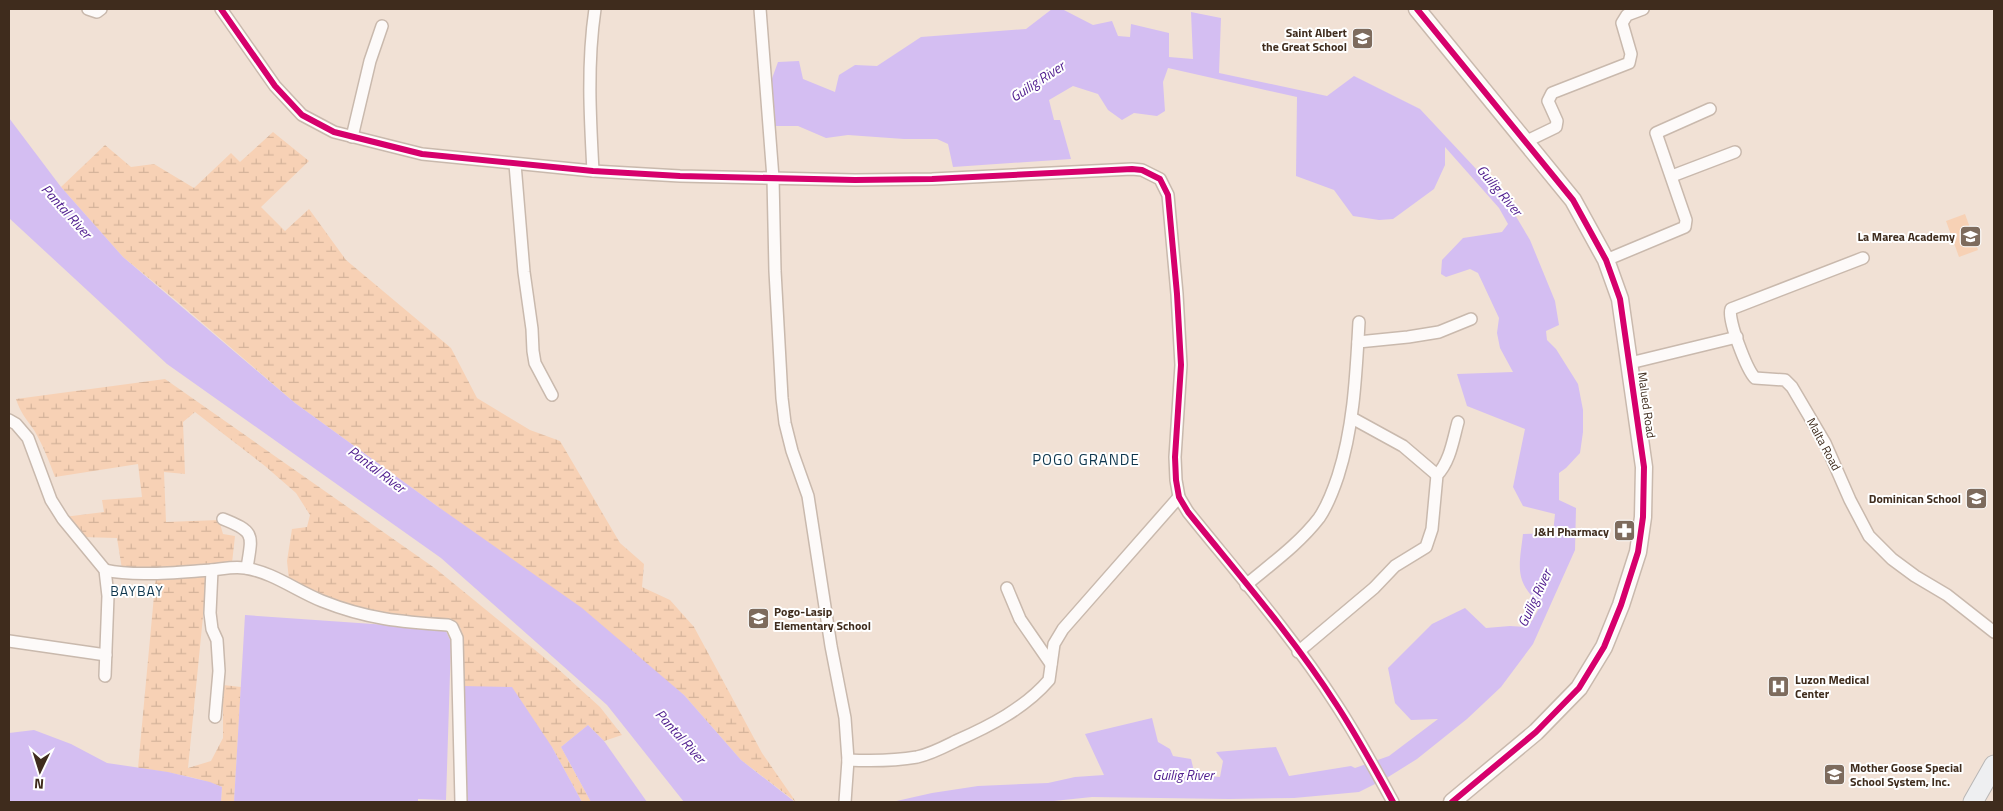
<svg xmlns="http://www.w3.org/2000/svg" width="2003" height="811" font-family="'Titillium Web',sans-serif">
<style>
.wetland{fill:url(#wetland-marsh)}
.garden{fill:#f7d1b5}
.water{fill:#d4bef2}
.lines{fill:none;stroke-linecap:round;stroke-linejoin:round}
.street-casing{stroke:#c9b9ad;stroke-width:14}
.secondary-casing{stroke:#c9b9ad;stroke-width:19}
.primary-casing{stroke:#b8b6b5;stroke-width:21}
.street{stroke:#fdfaf9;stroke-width:11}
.secondary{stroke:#fdfaf9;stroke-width:16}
.primary{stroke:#eeeff1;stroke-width:19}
.cycleway-casing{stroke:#fff;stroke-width:9}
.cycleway{stroke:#d6006c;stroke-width:6}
.labels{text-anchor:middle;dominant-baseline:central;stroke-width:4;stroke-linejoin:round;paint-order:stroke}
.poi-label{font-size:12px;font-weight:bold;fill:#3f2c1d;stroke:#fff;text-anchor:end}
.street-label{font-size:12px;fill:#3f2c1d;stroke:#fff}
.water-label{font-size:14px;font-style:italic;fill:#522090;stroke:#fff}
.neighbourhood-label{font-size:14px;letter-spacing:1px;fill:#0f374e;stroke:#fff}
.quarter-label{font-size:15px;letter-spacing:1px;fill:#0f374e;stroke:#fff}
</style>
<defs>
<pattern id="wetland-marsh" width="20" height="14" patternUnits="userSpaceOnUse" patternTransform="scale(1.25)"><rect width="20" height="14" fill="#f7d1b5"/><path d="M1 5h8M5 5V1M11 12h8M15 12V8" fill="none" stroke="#d5b49b"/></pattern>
</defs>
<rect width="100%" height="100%" fill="#f1e1d5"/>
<g class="wetland">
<path d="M273 132 309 161 261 207 285 231 309 209 346 260 451 348 477 398 530 430 560 441 620 543 644 564 642 587 670 600 694 627 762 753 796 802 741 760 684 695 437 506 295 403 178 302 123 257 61 187 105 145 131 167 154 164 194 188 231 153 240 162Z"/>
<path d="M165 379 436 569 557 668 600 707 622 735 604 741 588 725 561 747 591 802H582L552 747 462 686 461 629 456 622 381 614 356 608 289 580 287 561 292 529 307 527 310 515 296 493 265 466 195 412 183 422 185 474 164 472 166 522 219 520 223 534 235 536 232 563 122 569 117 538 81 537 64 517 104 512 102 500 142 497 138 464 55 477C49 461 43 445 34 430 26 419 20 412 16 399Z"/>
<path d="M156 574 207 576 188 768 211 761 223 738V685L241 687 234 802H221L222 787C196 776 166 772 138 768Z"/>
</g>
<path class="garden" d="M1965 214 1978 250 1959 257 1946 221Z"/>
<g class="water">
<path d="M1052 9H1062L1093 25 1112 21 1118 36 1130 37 1131 24 1169 33V57L1193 59 1191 12 1221 18 1219 73 1327 96 1354 76 1420 109 1508 203 1530 240 1555 301 1559 325 1546 331 1547 340 1556 349 1578 384 1583 410V432L1580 453 1566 468 1559 473V500L1576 508 1575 550 1533 644 1501 687 1467 719 1417 759 1385 779 1359 792 1294 798 1229 799 1092 797 1044 802H892L932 793 978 786 1048 783 1075 777 1104 775 1085 734 1152 718 1158 742 1170 749 1173 756 1191 759 1195 775 1220 777 1223 761 1216 752 1276 747 1289 776 1351 766 1355 768 1389 756 1438 719 1411 720 1395 703 1388 668 1432 624 1465 608 1486 628 1510 626 1528 627 1541 605C1514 581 1519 568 1523 534L1553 533 1555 514 1523 506 1513 487 1525 429 1467 406 1457 374 1513 372 1500 348 1497 333 1499 318 1478 273 1470 269 1446 277 1441 274 1442 260 1463 238 1502 232 1508 224 1499 208 1445 147V165L1434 189 1393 219 1379 220 1353 216 1334 190 1296 176 1297 97 1168 68 1163 82 1165 111 1157 116 1134 113 1122 120 1108 110 1098 94 1073 86 1049 100 1054 120H1060L1071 159 953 167 948 144 937 139H904L848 135 826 138 798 126H773L770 84 778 62 799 61 803 79 835 92 839 75 855 65 877 66 921 37 1026 29Z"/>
<path d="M9 118 61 187 123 257 295 403 437 506 582 608 684 695 741 760 795 802H684L607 705 441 558 167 364 9 218Z"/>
<path d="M245 615 445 629 451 642 446 800 418 799V802H234Z"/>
<path d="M462 686 512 687 552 747 582 802H463Z"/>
<path d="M588 725 604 741 647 802H591L561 747Z"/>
<path d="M34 730 71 744 107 763 168 772 210 782 222 787 221 802H9V733Z"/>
</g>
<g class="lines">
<defs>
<g id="street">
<path d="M88 9 97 12 101 9"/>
<path d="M221 9 275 86 302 115 334 132 422 154 593 171 680 176 855 180 932 179 1132 169 1142 170 1160 179 1168 195 1177 294 1181 365 1175 457 1176 480 1179 497 1188 512C1238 574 1293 637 1336 704 1357 736 1375 769 1393 802"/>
<path d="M760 9 773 178 775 271 782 398 785 423 792 451 808 496 831 646 845 718 848 760 845 802"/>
<path d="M352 137 370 61 382 26"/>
<path d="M1525 142 1556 127 1557 121 1548 101 1552 93 1629 63 1631 54 1622 23 1627 15 1643 9"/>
<path d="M515 164 524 272 532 329 533 351 535 363 552 395"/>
<path d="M593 171C590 117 587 63 595 9"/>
<path d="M1672 176 1735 152"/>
<path d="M1863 258 1731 309C1727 319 1747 370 1755 378L1785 380 1792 387 1825 443 1850 500 1869 536 1892 559 1915 576 1947 595 1994 632"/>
<path d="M1606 260 1685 227 1686 220 1656 133 1710 109"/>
<path d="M1358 342 1408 337 1439 332 1471 319"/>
<path d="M1630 363 1737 337"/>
<path d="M1352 418 1403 446 1437 475"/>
<path d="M9 420 16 424 28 438 51 500 63 519 105 570 108 596 105 676"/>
<path d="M223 519C256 532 252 535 247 568"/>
<path d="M105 570C135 577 179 572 211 570 223 569 233 566 245 568 272 572 297 591 322 601 367 619 401 622 448 625L452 627 457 638 461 802"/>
<path d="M212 570 210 613 212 629 217 640 219 671 215 717"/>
<path d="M1246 585C1271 564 1299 544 1319 518 1328 505 1333 491 1338 476 1354 426 1356 374 1359 322"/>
<path d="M1007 588 1020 619 1051 664"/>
<path d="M9 641 106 655"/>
<path d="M1298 652 1374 588 1395 566 1426 547 1432 529 1437 475C1450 462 1453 440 1458 422"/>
<path d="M848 760C870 761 894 761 917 757 931 754 944 747 956 741 990 726 1025 708 1049 680L1054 644 1063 629 1179 497"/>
</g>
<path id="secondary" d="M1417 9 1573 200 1606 260 1620 299 1644 467 1643 517 1638 552 1621 605 1604 647 1579 688 1536 732 1452 802"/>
<path id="primary" d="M1973 802 1994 765"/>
</defs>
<use href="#street" class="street-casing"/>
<use href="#secondary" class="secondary-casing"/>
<use href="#primary" class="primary-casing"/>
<use href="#street" class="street"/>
<use href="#secondary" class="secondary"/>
<use href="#primary" class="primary"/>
<defs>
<g id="cycleway">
<path d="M221 9 275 86 302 115 334 132 422 154 593 171 680 176 855 180 932 179 1132 169 1142 170 1160 179 1168 195 1177 294 1181 365 1175 457 1176 480 1179 497 1188 512C1238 574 1293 637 1336 704 1357 736 1375 769 1393 802"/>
<path d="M1417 9 1573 200 1606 260 1620 299 1644 467 1643 517 1638 552 1621 605 1604 647 1579 688 1536 732 1452 802"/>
</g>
</defs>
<use href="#cycleway" class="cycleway-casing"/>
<use href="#cycleway" class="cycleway"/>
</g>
<defs>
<symbol id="school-square" viewBox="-11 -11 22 22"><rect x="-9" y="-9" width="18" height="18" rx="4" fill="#7d6b5d" stroke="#fff"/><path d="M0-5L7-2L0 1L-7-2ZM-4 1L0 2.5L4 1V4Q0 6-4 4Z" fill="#fff"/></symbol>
<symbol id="pharmacy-square" viewBox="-11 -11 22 22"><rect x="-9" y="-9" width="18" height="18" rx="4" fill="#7d6b5d" stroke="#fff"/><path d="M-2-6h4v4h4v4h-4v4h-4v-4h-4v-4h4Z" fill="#fff"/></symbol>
<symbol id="hospital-square" viewBox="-11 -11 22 22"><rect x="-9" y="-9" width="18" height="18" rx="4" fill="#7d6b5d" stroke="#fff"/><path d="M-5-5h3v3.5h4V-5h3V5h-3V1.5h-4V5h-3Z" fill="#fff"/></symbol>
</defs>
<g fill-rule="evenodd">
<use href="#school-square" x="1350" y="26" width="25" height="25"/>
<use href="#school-square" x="1958" y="224" width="25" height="25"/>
<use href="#school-square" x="1964" y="486" width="25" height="25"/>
<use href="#pharmacy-square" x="1612" y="518" width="25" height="25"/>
<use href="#school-square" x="746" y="606" width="25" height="25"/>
<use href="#hospital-square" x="1766" y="674" width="25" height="25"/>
<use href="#school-square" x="1822" y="762" width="25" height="25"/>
</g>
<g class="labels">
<g class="poi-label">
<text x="1347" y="32">Saint Albert<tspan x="1347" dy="14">the Great School</tspan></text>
<text x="1955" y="236">La Marea Academy</text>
<text x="1961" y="498">Dominican School</text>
<text x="1609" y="531">J&amp;H Pharmacy</text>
<text x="774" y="611" text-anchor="start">Pogo-Lasip<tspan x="774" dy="14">Elementary School</tspan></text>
<text x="1795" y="679" text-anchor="start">Luzon Medical<tspan x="1795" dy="14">Center</tspan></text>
<text x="1850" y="767" text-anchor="start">Mother Goose Special<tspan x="1850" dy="14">School System, Inc.</tspan></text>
</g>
<g class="street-label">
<text transform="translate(1647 405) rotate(82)">Malued Road</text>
<text transform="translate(1824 444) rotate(62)">Malta Road</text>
</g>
<g class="water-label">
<text transform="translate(1037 81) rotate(-33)">Guilig River</text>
<text transform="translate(1500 190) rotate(50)">Guilig River</text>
<text transform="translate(67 211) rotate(48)">Pantal River</text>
<text transform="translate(377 469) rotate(37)">Pantal River</text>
<text transform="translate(1534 598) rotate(-65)">Guilig River</text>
<text transform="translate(681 736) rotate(48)">Pantal River</text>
<text x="1183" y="774">Guilig River</text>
</g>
<g class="neighbourhood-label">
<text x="137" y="590">BAYBAY</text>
</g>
<g class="quarter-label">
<text x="1086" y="459">POGO GRANDE</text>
</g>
</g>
<rect width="2003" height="811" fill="none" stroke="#3f2c1d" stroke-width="20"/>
<g transform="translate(40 771) rotate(184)" stroke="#ffffff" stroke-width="4" paint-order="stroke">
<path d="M0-4L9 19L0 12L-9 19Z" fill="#3f2c1d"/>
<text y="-8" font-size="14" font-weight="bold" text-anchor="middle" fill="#3f2c1d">N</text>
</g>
</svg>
